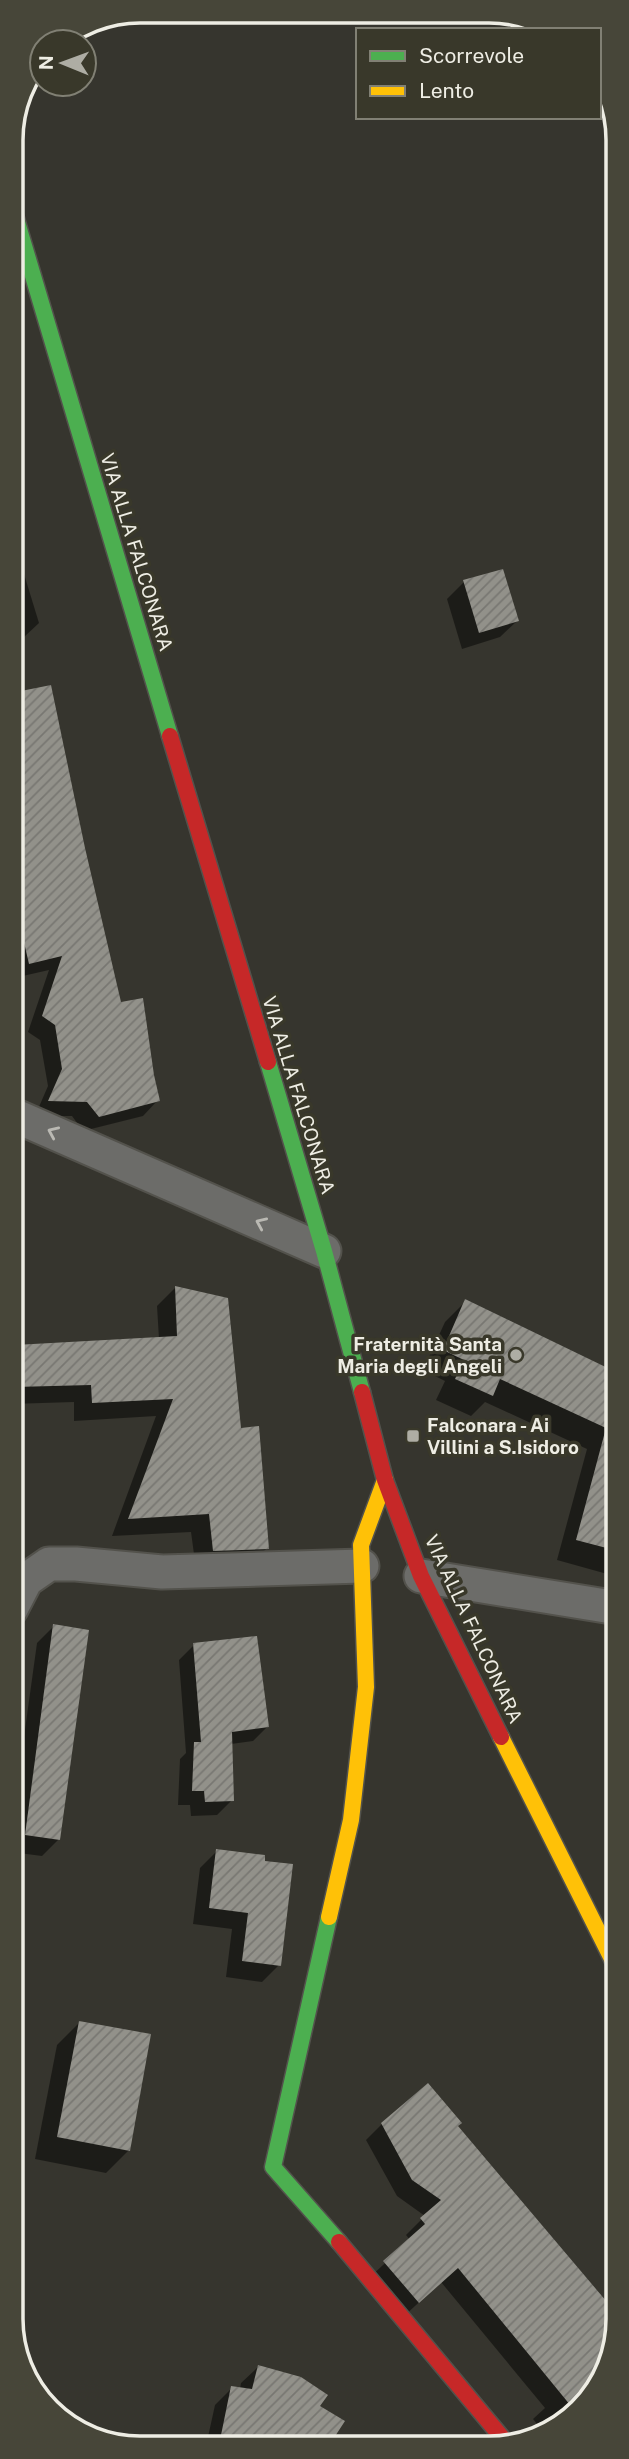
<svg xmlns="http://www.w3.org/2000/svg" width="629" height="2459" font-family="'Public Sans',sans-serif">
<style>
.shadow{fill:#0007}
.building{fill:url(#building-hatch)}
.lines{fill:none;stroke-linecap:round;stroke-linejoin:round}
.street-casing{stroke:#53524c;stroke-width:37}
.fast-casing{stroke:#53524c;stroke-width:19}
.slow-casing{stroke:#53524c;stroke-width:19}
.jam-casing{stroke:#53524c;stroke-width:19}
.street{stroke:#6c6c69;stroke-width:33}
.fast{stroke:#4caf50;stroke-width:16}
.slow{stroke:#ffc107;stroke-width:16}
.jam{stroke:#c62828;stroke-width:16}
.oneway{stroke:#bab9b3}
.poi-dot{fill:#aeada4;stroke:#39382a;stroke-width:2.5}
.labels{text-anchor:middle;dominant-baseline:central;stroke-width:7;stroke-linejoin:round;paint-order:stroke}
.street-label{font-size:19px;fill:#eeede4;stroke:#39382a}
.poi-label{font-size:19px;font-weight:bold;fill:#eeede4;stroke:#39382a;text-anchor:end}
.rim{fill:none;stroke:#eeede4;stroke-width:3.5}
</style>
<defs>
<pattern id="building-hatch" width="6" height="6" patternUnits="userSpaceOnUse" patternTransform="scale(1.75)"><rect width="6" height="6" fill="#92918a"/><path d="M-1 1l2-2M0 6l6-6M5 7l2-2" fill="none" stroke="#787772"/></pattern>
</defs>
<rect width="100%" height="100%" fill="#36352e"/>
<g class="shadow">
<path d="M11 410 19 442 11 451Z"/>
<path d="M17 551 39 623 23 638 11 642V553Z"/>
<path d="M464 582 517 621 500 637 462 649 447 599Z"/>
<path d="M50 687 83 848 120 1004 153 1075 158 1100 143 1116 83 1131 72 1116H35L48 1086 40 1040 28 1032 49 970 14 978 11 965V694Z"/>
<path d="M175 1288 239 1430 267 1548 249 1566 196 1569 191 1532 112 1536 156 1416 74 1421V1402L11 1404V1347L159 1339 157 1306Z"/>
<path d="M466 1301 618 1375V1577L557 1560 587 1449 485 1402 471 1416 436 1400 445 1381 423 1370 445 1322Z"/>
<path d="M54 1626 58 1840 42 1856 11 1852V1831L37 1643Z"/>
<path d="M194 1645 268 1726 253 1741 231 1744 232 1800 217 1815 191 1816 190 1805H178L180 1759 186 1753 179 1660Z"/>
<path d="M217 1851 279 1965 262 1982 226 1977 232 1929 193 1924 200 1868Z"/>
<path d="M79 2023 128 2151 106 2173 35 2159 57 2045Z"/>
<path d="M382 2124 456 2126 581 2300 613 2339 586 2405 541 2429 533 2419 545 2408 441 2282 402 2318 369 2278 410 2240 406 2235 425 2216 397 2196 366 2140Z"/>
<path d="M258 2367 325 2447 206 2446 215 2405 232 2388 240 2389 241 2383Z"/>
</g>
<g class="building">
<path d="M503 569 519 621 479 633 463 580Z"/>
<path d="M51 685 85 848 121 1002 143 998 154 1075 160 1101 99 1117 87 1102 48 1101 62 1069 55 1025 42 1016 62 956 29 964 23 938 16 939 11 917V693Z"/>
<path d="M175 1286 228 1298 241 1428 259 1426 269 1549 213 1551 209 1514 128 1519 173 1399 92 1403 91 1385 15 1387V1345L177 1336Z"/>
<path d="M465 1299 618 1373V1551L576 1540 606 1428 500 1379 493 1396 455 1379 464 1360 443 1350Z"/>
<path d="M53 1624 89 1630 60 1840 25 1835Z"/>
<path d="M257 1636 269 1727 232 1732 234 1801 205 1802 204 1791H192L194 1742H201L193 1643Z"/>
<path d="M216 1849 265 1855V1861L293 1864 281 1966 242 1961 248 1913 209 1908Z"/>
<path d="M79 2021 151 2034 130 2151 57 2137Z"/>
<path d="M428 2083 462 2123 458 2126 618 2315V2328L586 2405 575 2411 458 2268 419 2303 383 2261 425 2224 420 2218 441 2200 412 2180 381 2123Z"/>
<path d="M258 2365 301 2377 328 2395 320 2406 345 2421 328 2447 242 2446 220 2440 231 2386 252 2389Z"/>
</g>
<g class="lines">
<defs>
<g id="street">
<path d="M11 1114 324 1251"/>
<path d="M421 1576 618 1608"/>
<path d="M11 1609 26 1580 49 1564H76L162 1572 362 1566"/>
</g>
<g id="fast">
<path d="M11 202 170 736"/>
<path d="M268 1062 324 1251 362 1392"/>
<path d="M329 1917 273 2167 339 2242"/>
</g>
<g id="slow">
<path d="M501 1737 618 1971"/>
<path d="M329 1917 351 1820 366 1687 361 1545 385 1480"/>
</g>
<g id="jam">
<path d="M170 736 268 1062"/>
<path d="M362 1392 385 1480 421 1576 501 1737"/>
<path d="M339 2242 509 2446"/>
</g>
</defs>
<use href="#street" class="street-casing"/>
<use href="#fast" class="fast-casing"/>
<use href="#slow" class="slow-casing"/>
<use href="#jam" class="jam-casing"/>
<use href="#street" class="street"/>
<use href="#fast" class="fast"/>
<use href="#slow" class="slow"/>
<use href="#jam" class="jam"/>
</g>
<defs><path id="oneway-chevron" d="M-2-3.5L2.5 0L-2 3.5" fill="none" stroke-width="1.6" stroke-linecap="round" stroke-linejoin="round" transform="scale(1.75)"/></defs>
<g class="oneway">
<use href="#oneway-chevron" transform="translate(53 1132) rotate(-156)"/>
<use href="#oneway-chevron" transform="translate(261 1223) rotate(-156)"/>
</g>
<g class="poi-dot">
<circle cx="516" cy="1355" r="7"/>
<rect x="406" y="1429" width="14" height="14" rx="3.5"/>
</g>
<g class="labels">
<g class="street-label">
<text transform="translate(137 552) rotate(73)">VIA ALLA FALCONARA</text>
<text transform="translate(299 1095) rotate(73)">VIA ALLA FALCONARA</text>
<text transform="translate(474 1629) rotate(65)">VIA ALLA FALCONARA</text>
</g>
<g class="poi-label">
<text x="502" y="1344">Fraternità Santa<tspan x="502" dy="22">Maria degli Angeli</tspan></text>
<text x="427" y="1425" text-anchor="start">Falconara - Ai<tspan x="427" dy="22">Villini a S.Isidoro</tspan></text>
</g>
</g>
<path d="M0 0H629V2459H0ZM140 23H489A117 117 0 0 1 606 140V2319A117 117 0 0 1 489 2436H140A117 117 0 0 1 23 2319V140A117 117 0 0 1 140 23Z" fill="#474639" fill-rule="evenodd"/>
<path class="rim" d="M140 23H489A117 117 0 0 1 606 140V2319A117 117 0 0 1 489 2436H140A117 117 0 0 1 23 2319V140A117 117 0 0 1 140 23Z"/>
<rect x="356" y="28" width="245" height="91" fill="#39382a" stroke="#818074" stroke-width="2"/>
<rect x="370" y="51" width="35" height="10" fill="#4caf50" stroke="#818074" stroke-width="2"/>
<text x="419" y="63" font-size="21" fill="#eeede4">Scorrevole</text>
<rect x="370" y="86" width="35" height="10" fill="#ffc107" stroke="#818074" stroke-width="2"/>
<text x="419" y="98" font-size="21" fill="#eeede4">Lento</text>
<g transform="translate(63 63) rotate(271)"><circle r="33" fill="#39382a" stroke="#818074" stroke-width="2"/>
<path d="M0-5L12 26L0 18L-12 26Z" fill="#aeada4"/>
<text y="-10" font-size="19" font-weight="bold" text-anchor="middle" fill="#eeede4">N</text>
</g>
</svg>
